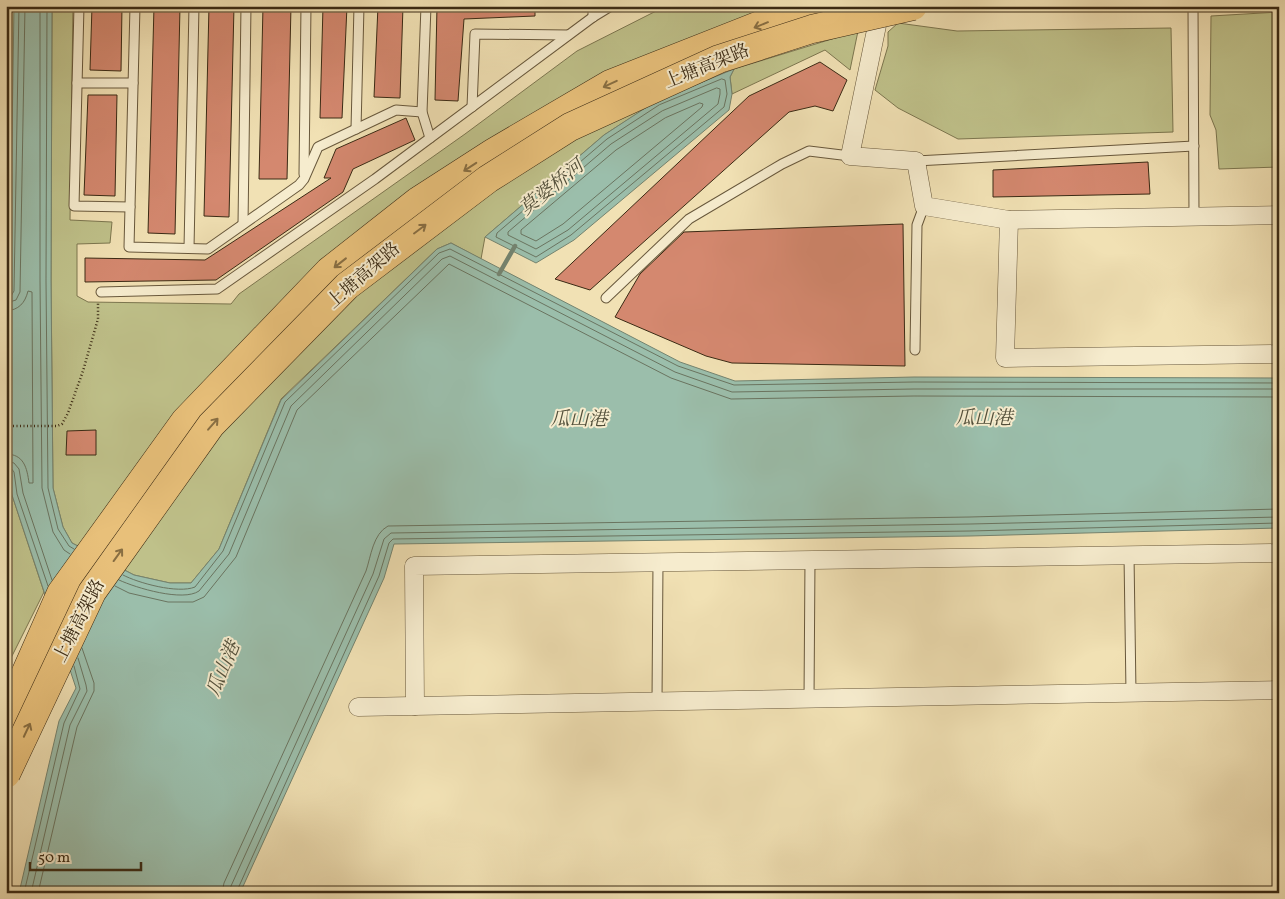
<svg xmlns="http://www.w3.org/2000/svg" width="1285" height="899" font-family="Vollkorn,'Noto Serif SC',serif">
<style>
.green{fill:#bfc18a;stroke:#7c764f}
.water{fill:#9bbeab;stroke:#74836f}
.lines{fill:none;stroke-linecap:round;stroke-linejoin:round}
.shore{stroke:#6a7460;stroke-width:1}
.stream{stroke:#74836f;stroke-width:4.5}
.building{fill:#d4886f;stroke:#3a2a14}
.lane-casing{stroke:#68583c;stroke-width:11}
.street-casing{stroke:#68583c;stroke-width:19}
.highway-casing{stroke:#3a2a14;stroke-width:29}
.path{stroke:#3a2a14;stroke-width:2.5;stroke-dasharray:1 2.5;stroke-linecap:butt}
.lane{stroke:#f6ecce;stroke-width:9}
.street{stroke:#f6ecce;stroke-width:18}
.highway{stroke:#e8c07a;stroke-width:28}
.highway-bridge-casing{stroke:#3a2a14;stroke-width:29;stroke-linecap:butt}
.highway-bridge{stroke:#e8c07a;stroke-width:28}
.oneway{stroke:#886e42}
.labels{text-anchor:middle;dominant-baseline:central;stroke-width:4;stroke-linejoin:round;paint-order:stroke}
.street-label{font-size:18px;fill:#3a2a14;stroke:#f6ecce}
.water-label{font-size:19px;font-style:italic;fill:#524f3a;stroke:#f6ecce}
</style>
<rect width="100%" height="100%" fill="#f1e1b4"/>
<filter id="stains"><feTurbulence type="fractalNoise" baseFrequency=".004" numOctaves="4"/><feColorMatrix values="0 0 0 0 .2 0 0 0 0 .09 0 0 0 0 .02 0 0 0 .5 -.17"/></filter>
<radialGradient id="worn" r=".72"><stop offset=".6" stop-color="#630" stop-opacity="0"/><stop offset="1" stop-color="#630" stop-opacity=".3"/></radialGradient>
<g class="green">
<path d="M6 6H16L7 464 12 495 44 592 6 668Z"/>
<path d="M52 6H73L70 220 112 222 110 243 77 244V296L88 302 231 304 239 294 465 134 577 51 666 6H770L657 101 604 135 485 237 481 259 451 243 437 249 281 399 219 549 191 583H170L134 575 72 543 63 527 53 488 51 281Z"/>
<path d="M1279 12V167L1219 169 1216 130 1210 115 1211 16Z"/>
<path d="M898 23 957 31 1171 28 1173 132 958 139 898 108 875 90 888 46V32Z"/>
<path d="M858 31 850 70 825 50 732 94 730 77 734 69Z"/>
</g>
<g class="water">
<path d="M14 6H52L51 281 53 488 63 527 72 543 134 575 170 583H191L219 549 281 400 437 249 451 243 680 362 735 381 914 377 1279 378V528L970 536 394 544 384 578 240 893H19L59 721 76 688 12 495 7 464Z"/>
<path d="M734 69 730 77 732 94 729 110 574 240 536 263 485 237 604 135 656 101Z"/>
</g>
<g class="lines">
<g class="shore">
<path d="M40 6V281L42 488 53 532 64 550 70 554"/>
<path d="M47 6 46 281 48 488 58 529 69 546 74 549"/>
<path d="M722 79 725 80 727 94 724 107 571 235 536 257 496 237 497 233 607 139 659 105Z"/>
<path d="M717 88 720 89V94L718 104 568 230 536 249 508 235V232L611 144 662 111Z"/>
<path d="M700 103 703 104 702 107 563 224 536 241 521 234V230L616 150 665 118Z"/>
<path d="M6 297 11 296 14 291 19 6"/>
<path d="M6 303 16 300 20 292 25 6"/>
<path d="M6 311C19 310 25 303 28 291L32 292 33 483H29C27 468 24 454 6 454"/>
<path d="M6 461 14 463 19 469 23 493 52 580"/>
<path d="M6 467 11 468 14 472 17 494 48 586"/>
<path d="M123 575C138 583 178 594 195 587L223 551 285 402 439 253 450 249 678 366 734 385 914 382 1279 383"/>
<path d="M119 580C136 588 183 602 199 591L229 554 291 406 442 259 450 256 675 372 732 392 914 389H1279"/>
<path d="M115 586 129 593 168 602H193L204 597 236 557 297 410 449 264 671 378 731 399 914 396 1279 397"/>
<path d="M24 893 64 723 80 689 74 666"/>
<path d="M31 893 70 725 87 691 86 685 78 658"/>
<path d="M38 893 77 727 94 691V683L82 648"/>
<path d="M222 893 224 883 366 571C371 556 373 534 388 526L970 517 1279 509"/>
<path d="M230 893 231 886 373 574 384 539 391 533 970 524 1279 517"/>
<path d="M236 893 379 576 389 543 393 539 970 531 1279 523"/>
</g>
<path class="stream" d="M499 274 515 246"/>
</g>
<g class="building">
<path d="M92 6H122L121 71 90 70Z"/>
<path d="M154 6H180L175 234 148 233Z"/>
<path d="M209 6H234L229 217 204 216Z"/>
<path d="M263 6H291L287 179H259Z"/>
<path d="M323 6H347L342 118H320Z"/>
<path d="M378 6H403L400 98 374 97Z"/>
<path d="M437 6H535V16L464 19 458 101 435 100Z"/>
<path d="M820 62 847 80 833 111 815 106 789 112 590 290 555 279 749 96Z"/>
<path d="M88 95H117L115 196 84 195Z"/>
<path d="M406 118 415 140 353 169 343 192 216 280 85 282V258L205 260 331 178H324L336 149Z"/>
<path d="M1148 162 1150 194 993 197V170Z"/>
<path d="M903 224 905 366 732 363 706 356 615 317 640 274 684 232Z"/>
<path d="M96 430V455H66L67 431Z"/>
</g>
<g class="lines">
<defs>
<g id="lane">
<path d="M79 6 74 206 130 207"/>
<path d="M135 6 129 247 208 249 299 185 304 179 318 147 396 110 422 112"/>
<path d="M426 6 422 112 430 138"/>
<path d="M1193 6 1194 216"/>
<path d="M593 17V6"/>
<path d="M77 83H133"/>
<path d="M472 107 475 34 568 35"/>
<path d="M356 129 359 6"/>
<path d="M916 161 1194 146"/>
<path d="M304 174 306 6"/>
<path d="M243 224 246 6"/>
<path d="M189 248 194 6"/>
<path d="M101 292 217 289 375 179 593 17 611 6"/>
<path d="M606 298 689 219 782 164 809 151 850 156"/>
<path d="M915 350 917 225 924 206"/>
<path d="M1129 555 1131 693"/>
<path d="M809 699 810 560"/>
<path d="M657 701 658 562"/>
</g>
<g id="street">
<path d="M881 6 850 156 916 161 924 206 1009 220 1279 215"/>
<path d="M1009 220 1005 358 1279 354"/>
<path d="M415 706 414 566 1279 553"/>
<path d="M358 707 1279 690"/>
</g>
<path id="highway" d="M6 717 61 593 185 421 329 271 418 201 494 152 610 84 775 19 825 6"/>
</defs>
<use href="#lane" class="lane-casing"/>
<use href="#street" class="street-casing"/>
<use href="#highway" class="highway-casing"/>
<path class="path" d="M6 426H57L62 424 68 413 83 371 98 319V302"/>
<use href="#lane" class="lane"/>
<use href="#street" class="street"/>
<use href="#highway" class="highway"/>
<defs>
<path id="highway-bridge" d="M6 774 92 592 211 425 347 286 488 179 570 127 719 59 812 29 913 6"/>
</defs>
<use href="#highway-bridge" class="highway-bridge-casing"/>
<use href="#highway-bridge" class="highway-bridge"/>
</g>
<defs><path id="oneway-shaft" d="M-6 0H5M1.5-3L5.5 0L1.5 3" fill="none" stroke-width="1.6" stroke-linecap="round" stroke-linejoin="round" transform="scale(1.25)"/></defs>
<g class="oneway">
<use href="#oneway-shaft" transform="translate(761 25) rotate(158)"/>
<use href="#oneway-shaft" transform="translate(610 84) rotate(155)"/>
<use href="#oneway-shaft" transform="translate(470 167) rotate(147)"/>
<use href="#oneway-shaft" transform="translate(420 229) rotate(-37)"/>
<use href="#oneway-shaft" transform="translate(340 263) rotate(142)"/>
<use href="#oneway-shaft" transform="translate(213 424) rotate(-49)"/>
<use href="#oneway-shaft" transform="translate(118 555) rotate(-54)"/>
<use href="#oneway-shaft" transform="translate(27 730) rotate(-65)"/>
</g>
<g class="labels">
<g class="street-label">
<text transform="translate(707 67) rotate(-22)">上塘高架路</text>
<text transform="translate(364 276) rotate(-41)">上塘高架路</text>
<text transform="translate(80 621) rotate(-63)">上塘高架路</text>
</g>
<g class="water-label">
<text transform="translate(552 188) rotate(-39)">莫婆桥河</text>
<text x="984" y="419">瓜山港</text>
<text x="579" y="420">瓜山港</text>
<text transform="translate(224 669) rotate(-67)">瓜山港</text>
</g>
</g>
<rect width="1285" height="899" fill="none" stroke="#f1e1b4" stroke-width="25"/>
<rect x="8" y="8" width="1270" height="884" fill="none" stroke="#3a2a14" stroke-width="2.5"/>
<rect x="12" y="12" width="1260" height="874" fill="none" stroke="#3a2a14"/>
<path d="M30 862v8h111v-8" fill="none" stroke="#3a2a14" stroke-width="2.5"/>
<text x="38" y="862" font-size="15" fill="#3a2a14" stroke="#f6ecce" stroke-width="4" paint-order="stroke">50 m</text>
<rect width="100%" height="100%" filter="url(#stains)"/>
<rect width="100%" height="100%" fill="url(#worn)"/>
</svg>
